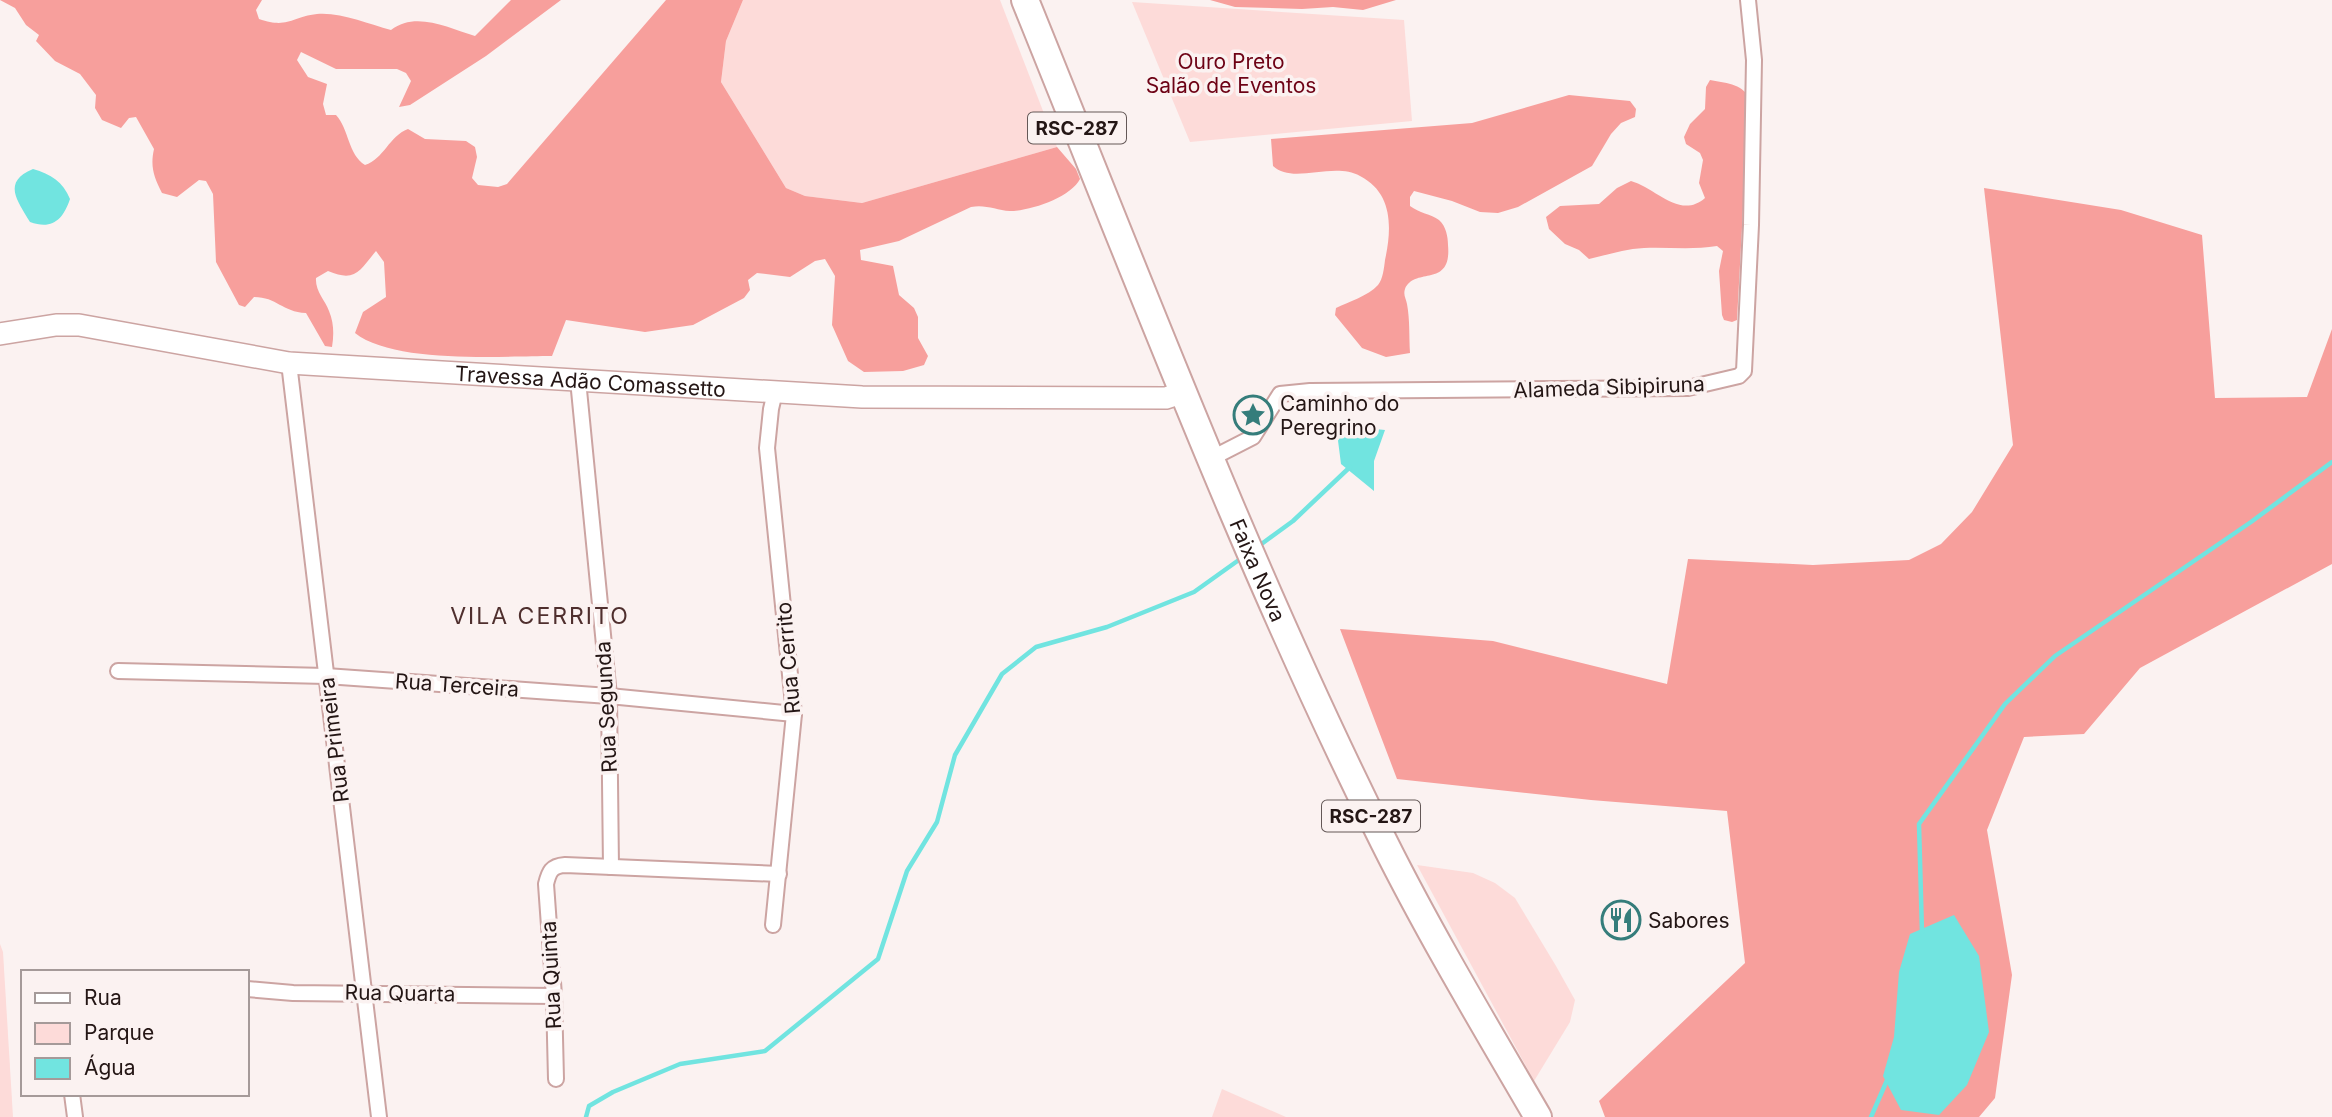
<svg xmlns="http://www.w3.org/2000/svg" width="2332" height="1117" font-family="Inter,sans-serif">
<style>
.green{fill:#fddbd9}
.forest{fill:#f79f9c}
.water{fill:#71e4e0}
.lines{fill:none;stroke-linecap:round;stroke-linejoin:round}
.stream{stroke:#71e4e0;stroke-width:4.5}
.street-casing{stroke:#cca4a2;stroke-width:18}
.secondary-casing{stroke:#cca4a2;stroke-width:24}
.highway-casing{stroke:#cca4a2;stroke-width:30}
.street{stroke:#fff;stroke-width:14}
.secondary{stroke:#fff;stroke-width:21}
.highway{stroke:#fff;stroke-width:26}
.labels{text-anchor:middle;dominant-baseline:central;stroke-width:7;stroke-linejoin:round;paint-order:stroke}
.shield{fill:#fbf2f1;stroke:#645857;stroke-width:2}
.shield-label{font-size:19px;font-weight:bold;fill:#241615}
.park-label{font-size:21px;fill:#6d0215;stroke:#fbf2f1}
.street-label{font-size:21px;fill:#241615;stroke:#fbf2f1}
.poi-label{font-size:21px;fill:#241615;stroke:#fbf2f1;text-anchor:start}
.neighbourhood-label{font-size:23px;letter-spacing:2px;fill:#4f2f2e;stroke:#fbf2f1}
</style>
<rect width="100%" height="100%" fill="#fbf2f1"/>
<g class="green">
<path d="M743 0H1000L1057 147 862 203 805 196 786 188 721 82 726 41Z"/>
<path d="M1132 2 1404 20 1412 121 1190 142Z"/>
<path d="M1417 865 1473 873 1495 883 1515 898 1556 966 1575 1000 1570 1022 1534 1081Z"/>
<path d="M0 944 3 952 13 1117H0Z"/>
<path d="M1222 1089 1286 1117H1212Z"/>
</g>
<g class="forest">
<path d="M0 0H262L256 10 259 19C288 29 291 17 317 14 341 12 368 24 391 30 416 11 448 28 475 36L511 0H561L486 56 410 105 399 107 411 81 406 73 397 69H336L301 52 297 60 308 77 327 84 323 104 326 115H336C349 129 348 155 365 165 384 159 389 136 408 129L425 139 466 141 475 147 477 157 472 178 478 185 498 187 507 184 666 0H743L726 41 721 82 786 188 805 196 862 203 1057 147 1076 169 1080 179C1071 197 1031 211 1010 211 996 210 985 204 971 207L899 241 860 250 861 260 893 266 899 295 914 308 918 317V338L928 356 924 365 903 371 864 372 848 361 832 325 835 276 825 259 815 261 790 277 757 273 748 280 750 290 744 298 693 325 645 332 566 320 552 356C502 356 394 364 355 333L363 312 386 297 384 262 376 251C360 270 356 283 328 271L316 278C315 291 325 300 329 311 334 323 334 335 332 347L325 346 306 313C282 312 277 297 254 297L245 307 239 305 216 262 213 194 206 181 199 180 177 197 162 193C154 177 150 167 154 149L136 117 129 118 121 128 102 120 95 108 96 95 80 74 55 61 36 41 39 35 26 25 15 8Z"/>
<path d="M1210 0H1396L1363 10 1333 7 1302 9 1235 7Z"/>
<path d="M1710 80C1724 83 1742 83 1749 98L1737 320 1732 322 1724 320 1722 315 1719 271 1723 251 1717 246C1693 250 1668 247 1644 248 1624 249 1607 255 1589 259L1579 250 1565 244 1549 229 1546 217 1560 206 1599 204 1617 188 1631 181C1656 188 1680 220 1705 198L1699 183 1703 160 1700 153 1686 144 1684 137 1690 124 1705 109 1706 87Z"/>
<path d="M1569 95 1630 101 1636 109 1635 117 1621 123 1611 134 1592 166 1518 207 1498 213 1480 212 1452 201 1414 191 1410 197V206C1419 213 1431 214 1439 220 1446 226 1448 237 1448 245 1452 289 1415 266 1405 289 1403 295 1406 298 1407 304 1410 320 1409 337 1410 353L1386 357 1362 348 1335 315 1336 308C1348 302 1368 296 1378 285 1383 279 1384 268 1385 260 1392 228 1393 193 1360 176 1333 161 1293 185 1273 166L1271 139 1472 123Z"/>
<path d="M1984 188 2121 210 2202 235 2215 398 2307 397 2332 329V564L2140 668 2084 734 2024 737 1987 830 2012 975 1995 1098 1979 1117H1605L1599 1101 1745 963 1727 811 1591 800 1397 779 1340 629 1493 641 1667 684 1688 559 1813 565 1909 560 1941 544 1972 512 2013 445Z"/>
</g>
<g class="water">
<path d="M33 169C51 174 63 182 70 199 63 220 52 230 30 222 17 200 2 182 33 169Z"/>
<path d="M1336 425 1385 430 1374 461V491L1341 464Z"/>
<path d="M1954 915 1979 956 1989 1032 1967 1085 1939 1115 1901 1110 1883 1076 1894 1037 1899 972 1910 934Z"/>
</g>
<g class="lines">
<g class="stream">
<path d="M1256 548 1293 521 1350 467"/>
<path d="M1922 933 1919 824 2005 704 2055 656 2251 522 2332 462"/>
<path d="M586 1117 589 1106 613 1092 680 1064 765 1051 878 959 907 871 937 822 955 755 1002 674 1036 647 1107 627 1194 592 1243 557"/>
<path d="M1871 1117 1888 1078"/>
</g>
<defs>
<g id="street">
<path d="M289 363 379 1117"/>
<path d="M578 380 609 696 611 867"/>
<path d="M1212 458 1253 437 1280 394 1310 391 1688 388 1739 376 1744 371 1751 225 1754 60 1748 0"/>
<path d="M118 671 326 676 609 696 794 714"/>
<path d="M773 925 794 714 767 448 771 409 775 392"/>
<path d="M247 989 293 993 554 996"/>
<path d="M556 1079 554 996 546 884C549 872 551 866 565 865L779 874"/>
<path d="M72 1094 75 1117"/>
</g>
<g id="secondary">
<path id="s1" d="M0 334 56 325H79L289 363 862 397 1166 398 1184 392"/>
</g>
<g id="highway">
<path id="s2" d="M1025 0C1139 281 1248 570 1384 842 1431 936 1485 1026 1538 1117"/>
</g>
</defs>
<use href="#street" class="street-casing"/>
<use href="#secondary" class="secondary-casing"/>
<use href="#highway" class="highway-casing"/>
<use href="#street" class="street"/>
<use href="#secondary" class="secondary"/>
<use href="#highway" class="highway"/>
</g>
<defs>
<symbol id="sight-ring" viewBox="-11 -11 22 22"><circle r="9.5" fill="#fbf2f1" stroke="#357d7b" stroke-width="1.5"/><path d="M0-6L1.8-2.2L6-1.7L2.9 1.2L3.7 5.4L0 3.3L-3.7 5.4L-2.9 1.2L-6-1.7L-1.8-2.2Z" fill="#357d7b"/></symbol>
<symbol id="restaurant-ring" viewBox="-11 -11 22 22"><circle r="9.5" fill="#fbf2f1" stroke="#357d7b" stroke-width="1.5"/><path d="M-5-6h1v4h1v-4h1v4h1v-4h1v5L-1.5 .5V6h-2V.5L-5-1ZM5-6V6H3V1.5H1.5Q1.5-4 5-6Z" fill="#357d7b"/></symbol>
</defs>
<g fill-rule="evenodd">
<use href="#sight-ring" x="1231" y="393" width="44" height="44"/>
<use href="#restaurant-ring" x="1599" y="898" width="44" height="44"/>
</g>
<g class="labels">
<g class="shield">
<rect x="1028" y="112.5" width="98" height="31" rx="5"/>
<rect x="1322" y="800.5" width="98" height="31" rx="5"/>
</g>
<g class="shield-label">
<text x="1077" y="128">RSC-287</text>
<text x="1371" y="816">RSC-287</text>
</g>
<g class="park-label">
<text x="1231" y="61">Ouro Preto<tspan x="1231" dy="24">Salão de Eventos</tspan></text>
</g>
<g class="street-label">
<text stroke="none"><textPath href="#s1" startOffset="595">Travessa Adão Comassetto</textPath></text>
<text transform="translate(1609 387) rotate(-2)">Alameda Sibipiruna</text>
<text stroke="none"><textPath href="#s2" startOffset="616">Faixa Nova</textPath></text>
<text transform="translate(788 658) rotate(-95)">Rua Cerrito</text>
<text transform="translate(457 685) rotate(4)">Rua Terceira</text>
<text transform="translate(606 707) rotate(-93)">Rua Segunda</text>
<text transform="translate(334 740) rotate(-97)">Rua Primeira</text>
<text transform="translate(551 975) rotate(-93)">Rua Quinta</text>
<text transform="translate(400 993) rotate(1)">Rua Quarta</text>
</g>
<g class="poi-label">
<text x="1280" y="403">Caminho do<tspan x="1280" dy="24">Peregrino</tspan></text>
<text x="1648" y="920">Sabores</text>
</g>
<g class="neighbourhood-label">
<text x="540" y="616">VILA CERRITO</text>
</g>
</g>
<rect x="21" y="970" width="228" height="126" fill="#fbf2f1" stroke="#a59a99" stroke-width="2"/>
<rect x="35" y="993" width="35" height="10" fill="#ffffff" stroke="#a59a99" stroke-width="2"/>
<text x="84" y="1005" font-size="21" fill="#241615">Rua</text>
<rect x="35" y="1023" width="35" height="21" fill="#fddbd9" stroke="#a59a99" stroke-width="2"/>
<text x="84" y="1040" font-size="21" fill="#241615">Parque</text>
<rect x="35" y="1058" width="35" height="21" fill="#71e4e0" stroke="#a59a99" stroke-width="2"/>
<text x="84" y="1075" font-size="21" fill="#241615">Água</text>
</svg>
